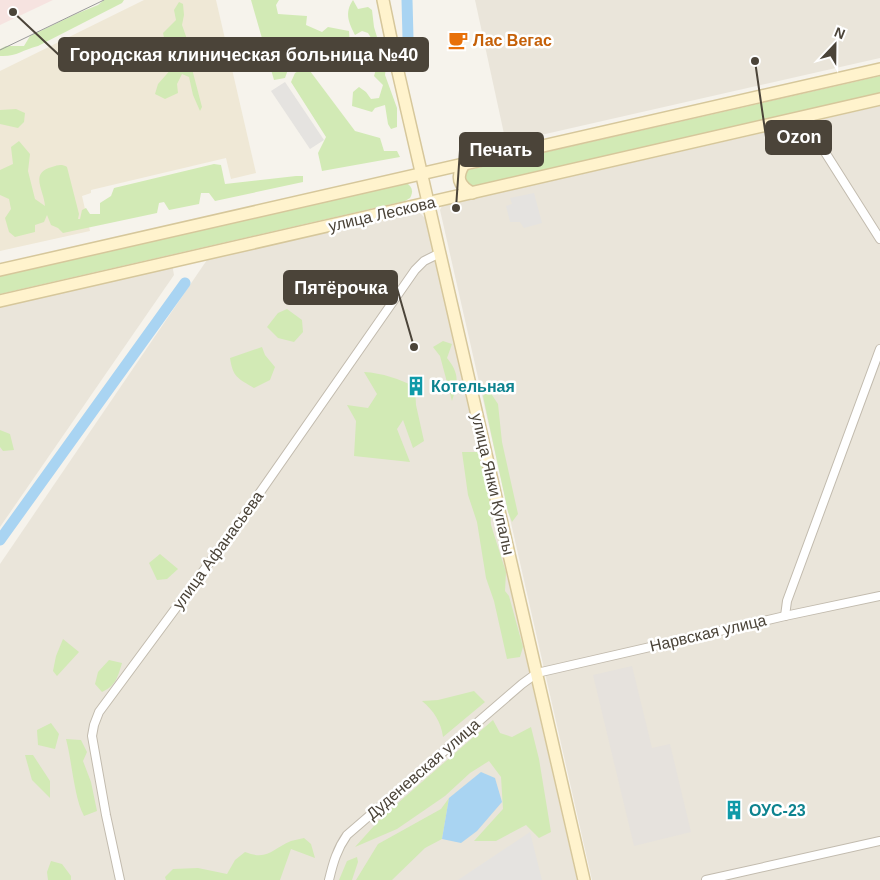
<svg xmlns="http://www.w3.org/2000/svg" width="880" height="880" font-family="Arial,sans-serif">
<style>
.residential{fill:#eae5da}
.industrial{fill:#e6e2dd}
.education{fill:#efe8d6}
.medical{fill:#f6e3e0}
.green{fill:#d2eab5}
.parking{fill:#e5e3e0}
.water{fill:#a9d4f2}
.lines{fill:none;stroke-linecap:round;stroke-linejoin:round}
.canal{stroke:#a9d4f2;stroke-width:11}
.street-casing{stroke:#c2bbae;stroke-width:10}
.secondary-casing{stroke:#d6c79b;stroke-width:14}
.street{stroke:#fff;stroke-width:8}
.secondary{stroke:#fff3cd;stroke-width:11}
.tram{stroke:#9a9a9a;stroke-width:1}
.labels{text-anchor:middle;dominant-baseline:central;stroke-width:5;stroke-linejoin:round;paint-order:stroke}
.food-label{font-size:16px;font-weight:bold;fill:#c56008;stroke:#fff;text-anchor:start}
.street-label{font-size:16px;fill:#4b4439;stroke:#fff}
.culture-label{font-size:16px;font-weight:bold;fill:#0d838f;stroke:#fff;text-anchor:start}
.leader{fill:none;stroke:#4b4439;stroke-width:2}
.callout-dot{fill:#4b4439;stroke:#fff;stroke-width:2}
.callout{fill:#4b4439;stroke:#4b4439;stroke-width:2}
.callout-label{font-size:18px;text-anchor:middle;font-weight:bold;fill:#fff}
</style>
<rect width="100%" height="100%" fill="#f6f3ec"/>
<g class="residential">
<path d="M475 0H880V58L506 143Z"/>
<path d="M880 106V880H592L440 210 442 206Z"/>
<path d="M417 210 425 218 577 880H0V564L211 254Z"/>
<path d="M172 264 174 275 0 527V304Z"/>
</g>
<path class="industrial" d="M632 666 652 748 670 744 691 832 634 846 593 675Z"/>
<path class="education" d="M144 0H216L256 173 231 179 226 158 91 190V193L82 196 90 231 0 251V71Z"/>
<path class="medical" d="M0 0H53L0 25Z"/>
<g class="green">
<path d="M104 0H124L122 3 38 46C22 50 16 57 0 56V49L6 46H24L30 36 76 14 98 5Z"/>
<path d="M251 0H279L276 5 278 14 307 16 306 25 322 32 328 27 349 31 350 47 338 43 329 50 326 71 315 60 312 38 306 43 302 53 290 64 285 78 274 80Z"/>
<path d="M353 0 358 9 368 7 372 10 374 27 386 67 385 75 397 108V127L391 129 388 124 385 105 375 108 372 112 352 106 353 92 359 87 366 92 371 99 379 98 383 85 374 76 378 63 371 55 373 41 368 33 362 31 355 35C349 23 344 13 353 0Z"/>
<path d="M179 2 183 4 184 15 182 25 188 42 191 65 202 107 200 111 193 95 189 77 182 74 177 84 178 93 165 99 155 94 158 84 173 67 186 66 184 46 173 41 165 42 163 33 176 20 174 10Z"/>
<path d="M302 69 310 71 355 131 380 138 384 151H397L400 157 322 171 318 153 326 137 291 82 295 73Z"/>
<path d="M880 76V95L472 187H468L463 176 468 170Z"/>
<path d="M16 109 25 113 24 122 18 128 0 124V110Z"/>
<path d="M19 141 30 154 28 171 35 199 45 206C44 190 29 173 52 167 58 165 62 164 67 167L79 214 78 219H80L82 210 86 208 90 214H100V203L111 196 114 188 214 164 221 165 225 184 296 176H303V182L215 201 209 193H201L199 204 169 210 164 202 159 203 157 213 63 233 58 228 51 225 47 215 44 222 35 225V232L15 237 9 232 5 218 11 209 9 199 0 195V170L13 164 11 147Z"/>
<path d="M405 182C412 186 414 191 410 198L405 201 0 294V275Z"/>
<path d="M287 309 302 320 303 332 294 342 278 338 267 327 278 313Z"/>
<path d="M443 341 452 344 447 358C460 374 458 383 452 401L440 356 433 347Z"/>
<path d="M262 347 265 355 275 367 270 380 254 388C238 378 233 378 230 358Z"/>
<path d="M364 372C382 373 400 379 415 387L416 405 424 441 413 448 403 420 397 429 410 462 354 456 356 421 347 405 368 408 377 394Z"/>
<path d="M488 389 498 404 502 442 518 514 512 522 508 512 483 396Z"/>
<path d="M0 430 10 434 14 450 3 451 0 447Z"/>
<path d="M462 452H478L489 480 491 525 506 572 505 591 509 596 523 647 520 657 507 659 494 601 486 578 477 522 468 495Z"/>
<path d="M160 554 178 569 167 579 157 580 149 563Z"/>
<path d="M63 639 79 652 57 676 53 671 56 656Z"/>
<path d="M109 660 122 663C118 676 116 686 102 692L95 684 98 672Z"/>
<path d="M474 691 485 702 443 737C441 722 434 711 422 701L438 700Z"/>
<path d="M493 720 500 733 512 737 531 727 539 759 551 832 539 838 526 825 496 841H474L503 809 501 777 489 761 470 773 445 796 397 829 355 847 383 816Z"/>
<path d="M51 723 59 734 55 749 38 745 37 730Z"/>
<path d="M66 739 81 740 87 752 83 761 91 782 97 811 84 816C74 798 72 761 66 739Z"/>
<path d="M25 755H33L50 781V798L32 780Z"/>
<path d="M449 798 442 839 425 848 392 880H356L378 844 441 809Z"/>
<path d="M304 838 311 844 315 858 291 849 280 880H166L165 877 173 869 198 868 227 874 235 860 245 852C268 861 272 849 291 841 295 840 300 839 304 838Z"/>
<path d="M357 857 358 862 352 880H339L347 861Z"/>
<path d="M51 861 62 864 71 876V880H48L47 872Z"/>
</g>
<g class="parking">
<path d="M285 82 324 140 310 149 271 91Z"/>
<path d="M534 193 542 223 524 228 520 222H510L506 206 512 204 510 198Z"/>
<path d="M530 832 542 880H458Z"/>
</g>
<path class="water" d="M481 772 495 778 502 802 477 831 461 843 442 839 449 798Z"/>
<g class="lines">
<g class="canal">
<path d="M407 0 408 38"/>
<path d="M0 540 185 283"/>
</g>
<defs>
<g id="street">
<path d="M809 115 812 127 823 149 880 239"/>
<path d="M785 616 787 601 880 349"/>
<path d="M120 880 106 815 92 736 94 725 99 712 238 524 415 270 424 261 440 253"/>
<path d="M329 880C333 863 337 849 347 835L522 684 537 673 785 616 880 596"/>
<path d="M706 880 880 841"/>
</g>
<g id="secondary">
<path d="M383 0 396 63 584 880"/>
<path d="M464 164C456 177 458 185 472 193"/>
<path d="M0 270 880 69"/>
<path d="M0 301 880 99"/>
</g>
</defs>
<use href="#street" class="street-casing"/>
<use href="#secondary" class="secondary-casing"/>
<use href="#street" class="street"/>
<use href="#secondary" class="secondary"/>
<path class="tram" d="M0 50 104 0"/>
</g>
<defs>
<symbol id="cafe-bare" viewBox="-9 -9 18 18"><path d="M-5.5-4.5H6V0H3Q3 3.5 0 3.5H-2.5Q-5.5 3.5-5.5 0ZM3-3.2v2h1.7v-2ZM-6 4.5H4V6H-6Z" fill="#e8710a" stroke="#fff" stroke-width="2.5" paint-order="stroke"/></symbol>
<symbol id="building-bare" viewBox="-9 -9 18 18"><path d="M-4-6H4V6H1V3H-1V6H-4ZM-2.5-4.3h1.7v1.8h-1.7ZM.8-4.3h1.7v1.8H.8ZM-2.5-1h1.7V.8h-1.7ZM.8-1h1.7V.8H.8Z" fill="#0f9aa8" stroke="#fff" stroke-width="2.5" paint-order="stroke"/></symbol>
</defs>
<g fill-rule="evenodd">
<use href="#cafe-bare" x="444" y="26" width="28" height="28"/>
<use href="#building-bare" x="402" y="372" width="28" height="28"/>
<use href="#building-bare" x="720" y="796" width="28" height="28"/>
</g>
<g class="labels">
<g class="food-label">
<text x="473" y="40">Лас Вегас</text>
</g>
<g class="street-label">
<text transform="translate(382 214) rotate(-13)">улица Лескова</text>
<text transform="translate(493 484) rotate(77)">улица Янки Купалы</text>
<text transform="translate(218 550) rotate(-54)">улица Афанасьева</text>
<text transform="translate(708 633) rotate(-13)">Нарвская улица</text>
<text transform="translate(423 769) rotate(-41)">Дуденевская улица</text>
</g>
<g class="culture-label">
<text x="431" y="386">Котельная</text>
<text x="749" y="810">ОУС-23</text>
</g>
</g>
<path class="leader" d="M13 12L59 55M755 61L766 137M456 208L460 150M414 347L397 288"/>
<g class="callout-dot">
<circle cx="13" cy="12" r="5"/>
<circle cx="755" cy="61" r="5"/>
<circle cx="456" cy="208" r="5"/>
<circle cx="414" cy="347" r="5"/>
</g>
<g class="callout">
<rect x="59" y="38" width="369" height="33" rx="5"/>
<rect x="766" y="121" width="65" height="33" rx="5"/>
<rect x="460" y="133" width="83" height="33" rx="5"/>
<rect x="284" y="271" width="113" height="33" rx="5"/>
</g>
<g class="callout-label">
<text x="244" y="61">Городская клиническая больница №40</text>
<text x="799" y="143">Ozon</text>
<text x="501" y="156">Печать</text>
<text x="341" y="294">Пятёрочка</text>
</g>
<g transform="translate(835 45) rotate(22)" stroke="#ffffff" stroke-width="4" paint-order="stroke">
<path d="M0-4L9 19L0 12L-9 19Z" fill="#4b4439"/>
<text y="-8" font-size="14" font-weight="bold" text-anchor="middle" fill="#4b4439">N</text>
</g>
</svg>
